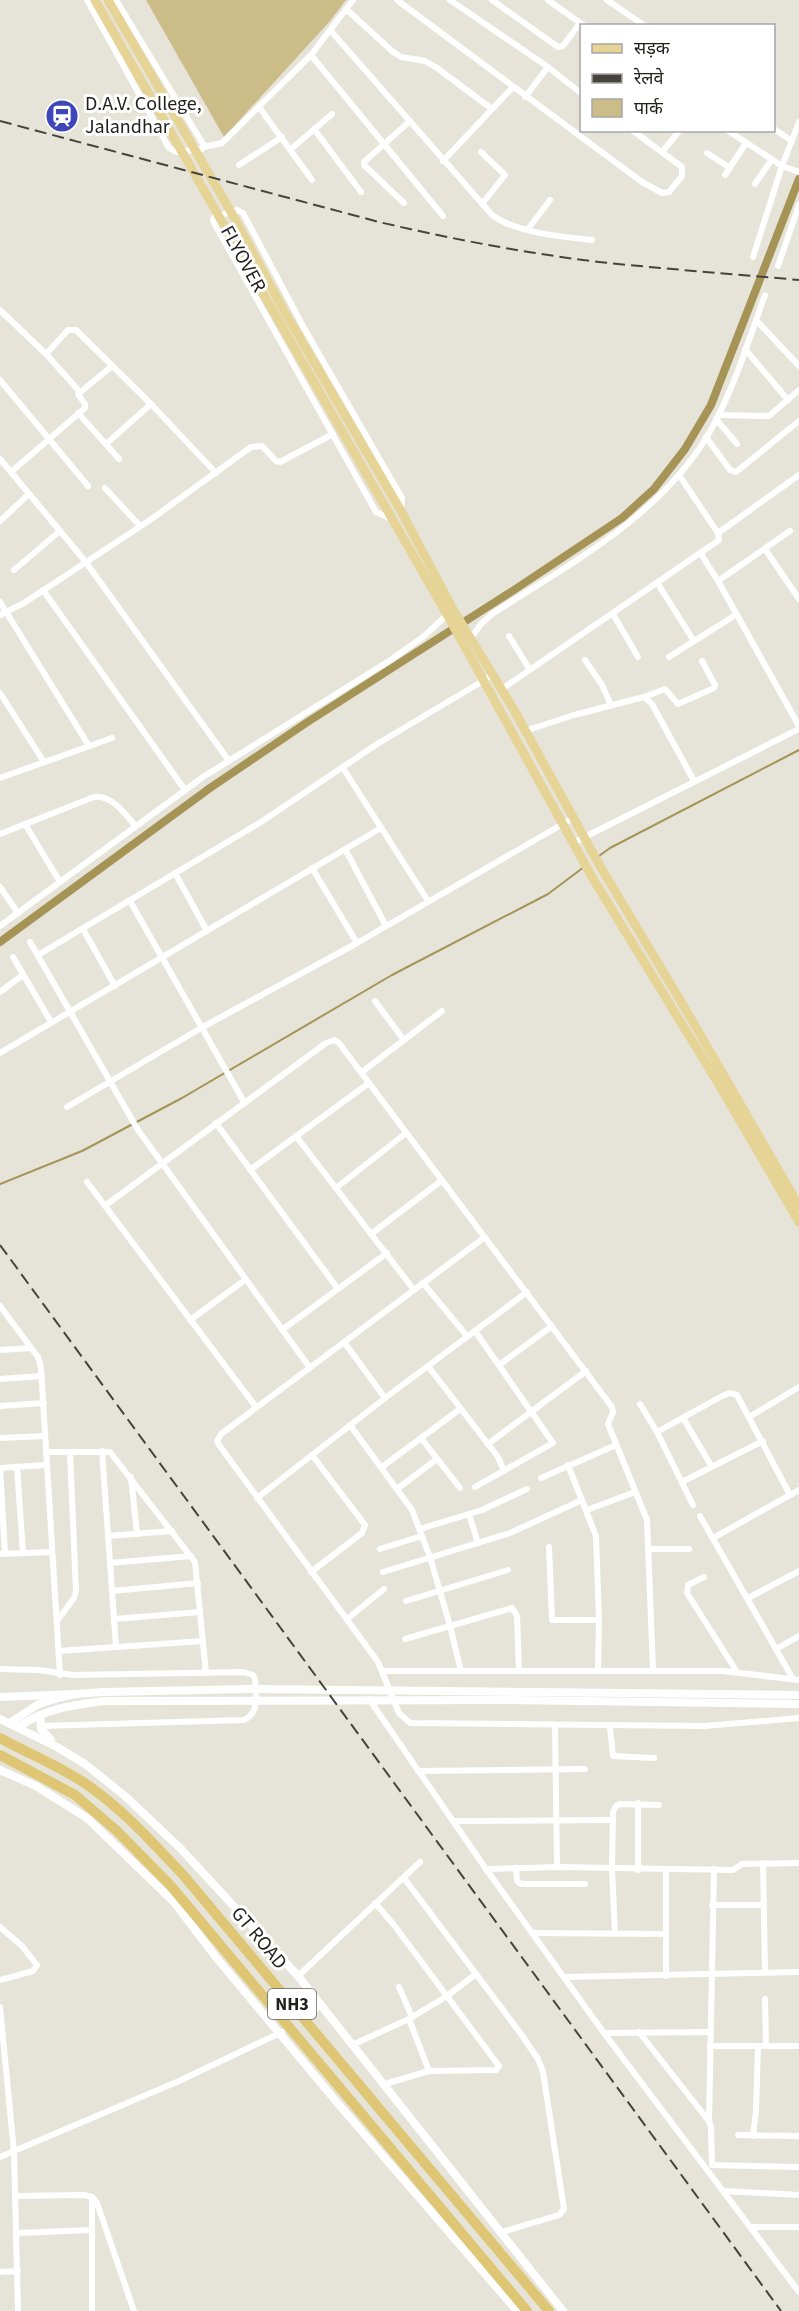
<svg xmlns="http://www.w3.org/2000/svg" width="799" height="2311" font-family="'Source Sans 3','Noto Sans Devanagari',sans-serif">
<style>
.green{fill:#cbbc88}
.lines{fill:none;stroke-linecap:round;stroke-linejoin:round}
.stream{stroke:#a59455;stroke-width:2}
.canal{stroke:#a59455;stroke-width:8}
.minor{stroke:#fff;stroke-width:6}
.tertiary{stroke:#fff;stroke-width:8}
.secondary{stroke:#fff;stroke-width:8}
.primary{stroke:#e6d497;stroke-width:9}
.trunk{stroke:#dec674;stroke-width:10}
.rail{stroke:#44433e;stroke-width:2;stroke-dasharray:12 6;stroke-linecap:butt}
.labels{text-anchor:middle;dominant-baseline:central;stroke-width:6;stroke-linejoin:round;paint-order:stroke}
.shield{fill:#fff;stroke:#646461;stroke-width:1.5}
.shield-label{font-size:18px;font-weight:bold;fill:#22211d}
.poi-label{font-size:20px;fill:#22211d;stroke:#fff;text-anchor:start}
.street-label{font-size:20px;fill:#22211d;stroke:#fff}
</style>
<rect width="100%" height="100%" fill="#e6e3d9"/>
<path class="green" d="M146 0H346L330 21 224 137Z"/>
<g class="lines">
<g class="stream">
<path d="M599 856 610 848 799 750"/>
<path d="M0 1184 82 1151 182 1098 392 975 548 894 584 867"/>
</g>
<path class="canal" d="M0 942 210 788 306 723 514 590 622 518 654 489 685 449 711 405 799 179"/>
<g class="minor">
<path d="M87 0 169 148 177 152 202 149 203 144 116 0"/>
<path d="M397 0 642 182 662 193 669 192 682 176V167L632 130"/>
<path d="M450 0 548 67 582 94"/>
<path d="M492 0 558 47 563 46 580 23"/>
<path d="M548 0 583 25"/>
<path d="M607 0 645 26"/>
<path d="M346 9 392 51 401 57 425 61 437 68 492 109"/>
<path d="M330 30 492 215C516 233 563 237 592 240"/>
<path d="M311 55 443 216"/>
<path d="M525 97 548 67"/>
<path d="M259 107 312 180"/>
<path d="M314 129 361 192"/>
<path d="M774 129 792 141"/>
<path d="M727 130 782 166 799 172"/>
<path d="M204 147 222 143 311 55 353 0"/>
<path d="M291 149 332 114"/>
<path d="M481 152 505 175 482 204"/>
<path d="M662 152 680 130"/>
<path d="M707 153 730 168"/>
<path d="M443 161 513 87"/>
<path d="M239 165 282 137"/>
<path d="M725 175 746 143"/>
<path d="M755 184 772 159"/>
<path d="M404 203 364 165V162L410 121"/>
<path d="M528 229 550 200"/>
<path d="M753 257 782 166 799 122"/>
<path d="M778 266 799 205"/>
<path d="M0 310 46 354 80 392"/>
<path d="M756 320 799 366"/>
<path d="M745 349 788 400"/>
<path d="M46 354 68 330H76L151 404 216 473"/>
<path d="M0 380 88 486"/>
<path d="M78 413 119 459"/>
<path d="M718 415 769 416 799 390"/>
<path d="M716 419 737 444"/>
<path d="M706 437 730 470 736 472 799 421"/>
<path d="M106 444 151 404"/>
<path d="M0 459 85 561 229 761"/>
<path d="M11 472 85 408V404L78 394 112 366"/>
<path d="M105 488 140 526"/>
<path d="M391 519 376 512 213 221 214 217 237 210 243 213 304 328 402 498 401 510"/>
<path d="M0 521 29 494"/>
<path d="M718 533 799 475"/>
<path d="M765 549 799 599"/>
<path d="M701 554 718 581 799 726"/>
<path d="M14 570 60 531"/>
<path d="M718 581 790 531"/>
<path d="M658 584 694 641"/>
<path d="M43 590 185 790"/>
<path d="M0 602 89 746"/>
<path d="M613 614 638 657"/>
<path d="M0 615 24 603 150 520 251 447 262 446 276 461 280 462 333 434"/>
<path d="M509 636 530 670"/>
<path d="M471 638 481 624 492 614C570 564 659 517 708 435 733 392 748 342 765 295"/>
<path d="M669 657 737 614"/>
<path d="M585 660 602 685 611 705"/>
<path d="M502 689 719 540 718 533 679 475"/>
<path d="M0 693 44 762"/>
<path d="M644 697 665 689 678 704 714 688 715 685 702 661"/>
<path d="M525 731 574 715 644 697 652 704 694 781"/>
<path d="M343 768 428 901"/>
<path d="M0 778 112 738"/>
<path d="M25 824 60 882"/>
<path d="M0 834 94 797C113 795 124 814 136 826"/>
<path d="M573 843 799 729"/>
<path d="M345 849 386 926"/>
<path d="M312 868 357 943"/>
<path d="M175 873 207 931"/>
<path d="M0 887 18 913"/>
<path d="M130 901 244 1102"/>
<path d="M0 926 203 777 389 661 423 637 448 614"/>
<path d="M83 929 115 986"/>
<path d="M30 942 138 1130 310 1368"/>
<path d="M38 955 261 822 377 744 493 675"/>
<path d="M13 957 51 1022"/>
<path d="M0 992 23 975"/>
<path d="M375 1001 403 1039"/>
<path d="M0 1053 381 828"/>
<path d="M362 1072 442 1011"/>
<path d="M67 1107 201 1028 357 943 573 818"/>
<path d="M216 1123 338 1289"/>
<path d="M296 1136 414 1290"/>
<path d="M250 1170 369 1083"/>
<path d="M87 1182 256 1407"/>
<path d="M336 1188 406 1133"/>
<path d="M106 1205 326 1043 335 1040 339 1043 612 1407 613 1412 608 1424 647 1520 653 1670"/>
<path d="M371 1234 441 1181"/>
<path d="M485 1237 221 1434 217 1441 219 1445 378 1662 399 1713 410 1723 705 1726 799 1718"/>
<path d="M423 1283 467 1336"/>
<path d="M0 1306 38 1357 41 1368 60 1675"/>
<path d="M190 1320 245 1280"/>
<path d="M282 1330 387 1253"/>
<path d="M344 1342 385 1398"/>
<path d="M0 1350 31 1348"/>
<path d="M499 1365 552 1326"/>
<path d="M428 1366 498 1457 504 1471"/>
<path d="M0 1379 42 1376"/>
<path d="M640 1404 657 1432 693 1505"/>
<path d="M0 1406 44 1403"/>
<path d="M749 1417 799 1387"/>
<path d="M683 1418 712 1467"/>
<path d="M350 1425 412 1510 430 1557 450 1626 461 1671"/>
<path d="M657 1432 722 1396 730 1393 737 1395 790 1495"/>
<path d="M0 1438 45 1436"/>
<path d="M421 1438 460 1488"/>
<path d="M488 1444 586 1371"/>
<path d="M102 1451 116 1647"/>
<path d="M46 1452H110L195 1562 206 1673"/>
<path d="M568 1465 596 1536 599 1620 598 1669"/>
<path d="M17 1467 23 1553"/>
<path d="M382 1467 460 1409"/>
<path d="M0 1468 5 1553"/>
<path d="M0 1468 46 1465"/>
<path d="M131 1477 137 1534"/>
<path d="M541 1478 616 1445"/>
<path d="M682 1482 763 1441"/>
<path d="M475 1487 553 1443 475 1331"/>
<path d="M397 1489 437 1459"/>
<path d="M257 1498 385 1398 527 1292"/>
<path d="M587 1510 635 1492"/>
<path d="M469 1514 478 1543"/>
<path d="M700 1516 793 1679"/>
<path d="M420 1529 482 1510 527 1489"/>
<path d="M108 1536 172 1531"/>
<path d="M713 1538 799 1490"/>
<path d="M549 1547 552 1620H599"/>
<path d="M380 1549 422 1536"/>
<path d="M649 1549H689"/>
<path d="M0 1554 52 1552"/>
<path d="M110 1563 191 1556"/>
<path d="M311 1572 362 1533 365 1525 312 1455"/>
<path d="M383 1572 510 1533 582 1500"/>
<path d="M704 1577 688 1585 687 1593 737 1672"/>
<path d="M112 1591 198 1583"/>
<path d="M748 1598 799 1571"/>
<path d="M406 1601 508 1570"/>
<path d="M114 1619 200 1612"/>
<path d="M347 1619 384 1589"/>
<path d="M57 1621 74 1598 76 1591 70 1452"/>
<path d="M405 1639 512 1608 517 1616 519 1671"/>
<path d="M776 1649 799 1636"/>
<path d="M59 1651 203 1641"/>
<path d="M0 1669 39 1670 73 1675 243 1672 253 1675 255 1679C256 1694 260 1713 244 1720L40 1726"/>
<path d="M383 1671H723L799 1680"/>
<path d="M369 1699 486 1869 604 2033 799 2292"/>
<path d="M555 1725 557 1867"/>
<path d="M610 1727 613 1756 654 1758"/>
<path d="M418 1771 585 1769"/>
<path d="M638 1803V1870"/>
<path d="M453 1821 613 1820"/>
<path d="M763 1863 765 1972"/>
<path d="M516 1868 517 1881 521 1884H585"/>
<path d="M486 1869 557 1867 733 1870 742 1864 799 1863"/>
<path d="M714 1869 709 2121 711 2127 712 2165 799 2167"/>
<path d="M404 1878 521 2034 538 2059 543 2072 564 2209 559 2215 502 2232"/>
<path d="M375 1903 394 1925 499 2066 496 2070 429 2071 385 2084"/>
<path d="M712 1905H763"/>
<path d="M0 1927 22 1946 37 1965 33 1971 0 1980"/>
<path d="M532 1933 666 1934"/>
<path d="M615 1933 612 1869 613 1812 616 1806 620 1804 659 1805"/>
<path d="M298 1976 420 1862"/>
<path d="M666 1976V1869"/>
<path d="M565 1977 799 1972"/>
<path d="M399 1987 412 2017"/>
<path d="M765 1999 766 2045"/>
<path d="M0 2007 14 2152 18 2311"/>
<path d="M310 2013 321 2005"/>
<path d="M409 2019 429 2071"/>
<path d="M639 2032 708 2120"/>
<path d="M604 2033 710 2032"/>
<path d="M352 2045 409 2019 447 1996 476 1974"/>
<path d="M710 2046H799"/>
<path d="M738 2135 799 2136"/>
<path d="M753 2136 756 2111 758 2046"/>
<path d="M0 2157 179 2081 282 2032"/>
<path d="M724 2191 799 2195"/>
<path d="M16 2196 84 2195 92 2197 97 2203 134 2311"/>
<path d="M751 2227H799"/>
<path d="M16 2233 92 2230"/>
<path d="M0 2272 18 2271"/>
<path d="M92 2311V2198"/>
</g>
<g class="tertiary">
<path d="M10 1723 37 1705 58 1698 75 1694 104 1692 250 1689 799 1695"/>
<path d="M19 1727C45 1708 74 1705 105 1701L509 1700 799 1704"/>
</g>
<g class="secondary">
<path d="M0 1697 75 1694"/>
<path d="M40 1715 41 1729 51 1740"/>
<path d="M0 1719 57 1747 85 1764 125 1796 181 1849 298 1976 563 2311"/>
<path d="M0 1770 36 1786 87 1818 174 1902 215 1956 340 2106 517 2311"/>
</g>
<g class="primary">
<path d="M95 0 449 618 592 877 718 1083 799 1222"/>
<path d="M108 0 231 212 283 309 401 511 454 611 514 710 600 866 686 1010 799 1206"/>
</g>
<g class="trunk">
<path d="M0 1738C29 1754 59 1766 86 1784 124 1810 153 1843 184 1876L549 2311"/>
<path d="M0 1755 75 1795 117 1831 170 1885 527 2311"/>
</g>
<g class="rail">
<path d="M0 121 379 222C452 239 525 253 599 262 666 269 732 274 799 280"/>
<path d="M0 1245 781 2311"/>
</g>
</g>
<defs>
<symbol id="station-disc" viewBox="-11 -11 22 22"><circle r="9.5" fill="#3e46ba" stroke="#fff"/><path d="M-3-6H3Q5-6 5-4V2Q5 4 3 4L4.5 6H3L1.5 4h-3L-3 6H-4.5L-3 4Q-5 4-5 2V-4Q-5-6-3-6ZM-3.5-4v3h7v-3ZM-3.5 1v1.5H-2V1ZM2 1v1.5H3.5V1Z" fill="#fff"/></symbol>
</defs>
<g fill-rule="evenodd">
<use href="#station-disc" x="43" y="97" width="38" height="38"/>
</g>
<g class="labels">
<rect class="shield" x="268" y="1989" width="48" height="30" rx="4.5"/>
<g class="shield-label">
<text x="292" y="2004">NH3</text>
</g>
<g class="poi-label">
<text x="85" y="104">D.A.V. College,<tspan x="85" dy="23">Jalandhar</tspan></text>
</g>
<g class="street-label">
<text transform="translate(243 259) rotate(61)">FLYOVER</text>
<text transform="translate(259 1938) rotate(50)">GT ROAD</text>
</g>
</g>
<rect x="580" y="24" width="195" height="108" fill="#ffffff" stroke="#a7a6a5" stroke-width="1.5"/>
<rect x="592" y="44" width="30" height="9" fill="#e6d497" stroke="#a7a6a5" stroke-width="1.5"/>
<text x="634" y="54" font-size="18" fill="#22211d">सड़क</text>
<rect x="592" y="74" width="30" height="9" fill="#44433e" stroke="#a7a6a5" stroke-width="1.5"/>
<text x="634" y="84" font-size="18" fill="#22211d">रेलवे</text>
<rect x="592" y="99" width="30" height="18" fill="#cbbc88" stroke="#a7a6a5" stroke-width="1.5"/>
<text x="634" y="114" font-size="18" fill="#22211d">पार्क</text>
</svg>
